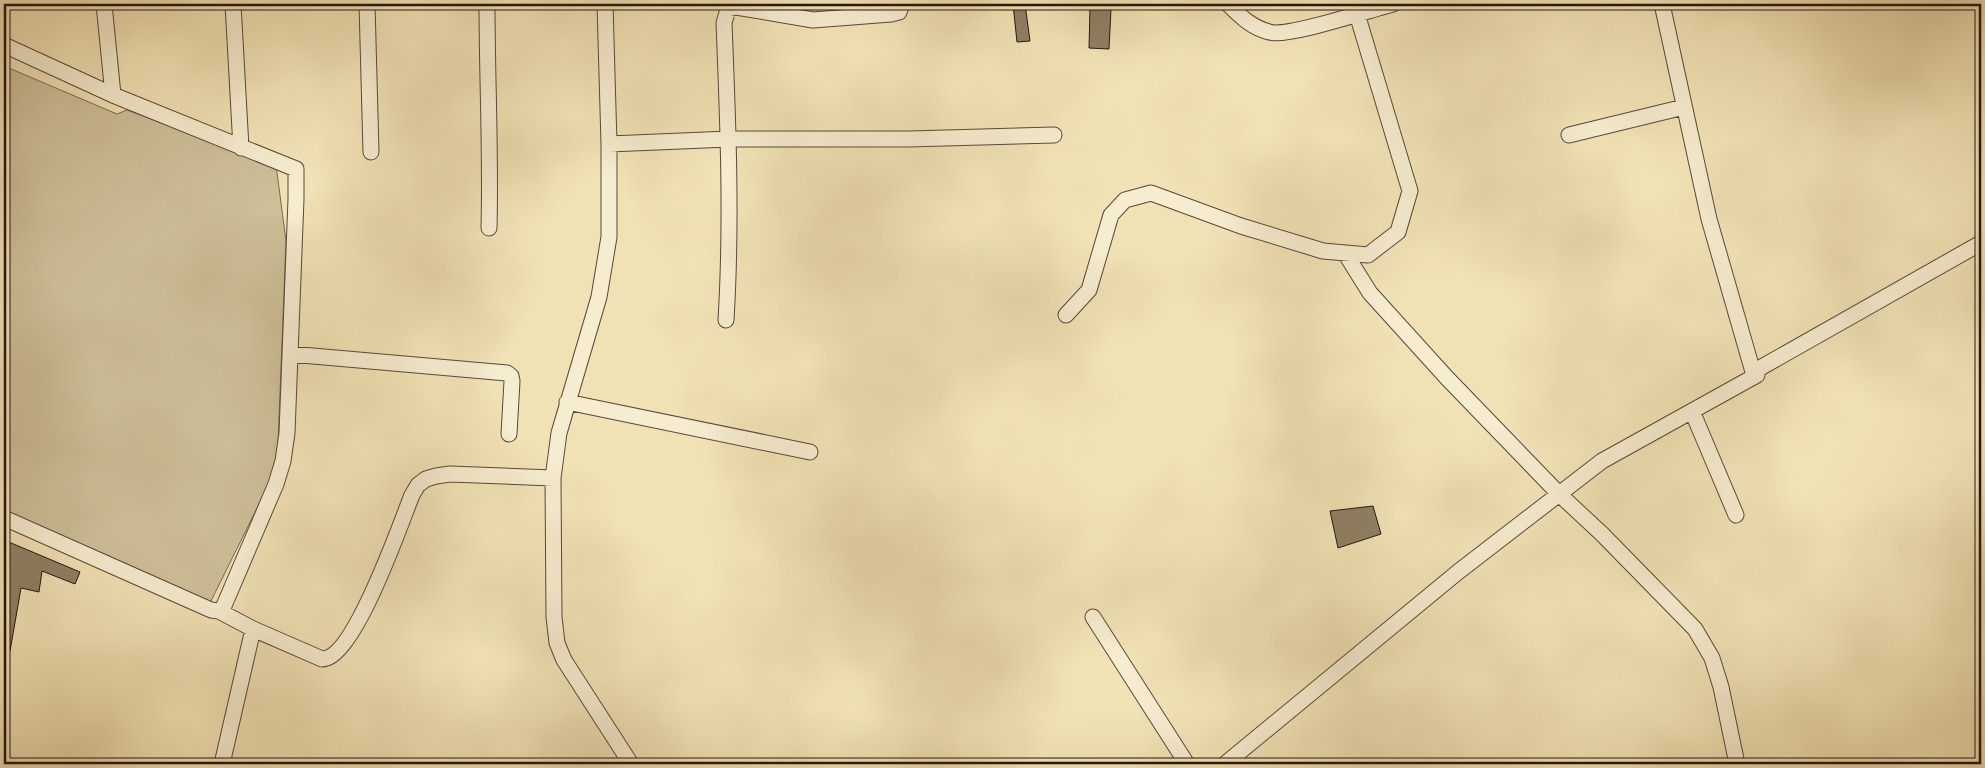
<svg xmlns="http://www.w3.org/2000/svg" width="1985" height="768" font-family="'IM FELL Double Pica',serif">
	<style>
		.green { fill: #cebf99; stroke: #7a6a54 }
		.building { fill: #908065; stroke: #26150f }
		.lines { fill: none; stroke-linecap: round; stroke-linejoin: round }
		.minor-casing { stroke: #594838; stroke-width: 17 }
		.minor { stroke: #f6eccf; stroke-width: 15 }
	</style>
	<rect width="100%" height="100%" fill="#f1e2b5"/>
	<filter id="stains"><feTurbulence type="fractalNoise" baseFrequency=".004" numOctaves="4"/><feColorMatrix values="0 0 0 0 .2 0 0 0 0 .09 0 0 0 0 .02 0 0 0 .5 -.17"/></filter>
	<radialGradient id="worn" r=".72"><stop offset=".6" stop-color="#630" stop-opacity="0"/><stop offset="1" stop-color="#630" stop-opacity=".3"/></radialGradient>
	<path class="green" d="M4,66L117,114L127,110L276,165L286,241L277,468L207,609L4,510Z"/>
	<path class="building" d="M1013,4H1025L1030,41L1017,42Z
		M1090,8L1111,9L1109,49L1089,48Z
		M1373,506L1381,534L1338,548L1330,511Z
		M4,540L80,572L75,584L42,571L39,592L21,588L10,651H4Z"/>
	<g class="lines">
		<defs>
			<path id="minor" d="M104,4L113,95
				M233,4L241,148
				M367,4L371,152
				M487,4C487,78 491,153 489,228
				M605,4L609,144V237L599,297L559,433L553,478L554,617L557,643L564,660L631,764
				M1228,4C1240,16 1251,27 1269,32C1287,38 1369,10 1393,4
				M1662,4L1709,219L1753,372
				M4,45L113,95L296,169V199L287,433L283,461L276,484L223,608L219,611L211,610L4,518
				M1569,135L1684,107
				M609,144L729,139H909L1054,135
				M1345,253L1370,293L1447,378L1559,494L1602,534L1695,629L1712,658L1721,687L1737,764
				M1066,315L1089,290L1111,215L1125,200L1151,193L1241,226L1323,251L1368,255L1398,232L1410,191L1357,14
				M726,320C732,221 728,122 724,23L728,9L736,7L813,20L891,14L899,12L902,4
				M290,354L507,373L511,376L512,381L509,434
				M567,402L810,452
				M1692,411L1736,515
				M219,611L253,629L322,659C354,659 400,525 412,495L418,485L426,479L436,476L450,474L553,478
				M1093,617L1187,764
				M222,764L253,629
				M1225,764L1458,572L1602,461L1757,375L1753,372L1981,243"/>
		</defs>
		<use href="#minor" class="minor-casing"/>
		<use href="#minor" class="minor"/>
	</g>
	<rect width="1985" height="768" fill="none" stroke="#f1e2b5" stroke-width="20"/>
	<rect x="5" y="5" width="1975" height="758" fill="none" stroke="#26150f" stroke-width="2.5"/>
	<rect x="10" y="10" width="1965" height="748" fill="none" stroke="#26150f"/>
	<rect width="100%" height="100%" filter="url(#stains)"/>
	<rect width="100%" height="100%" fill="url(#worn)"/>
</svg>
